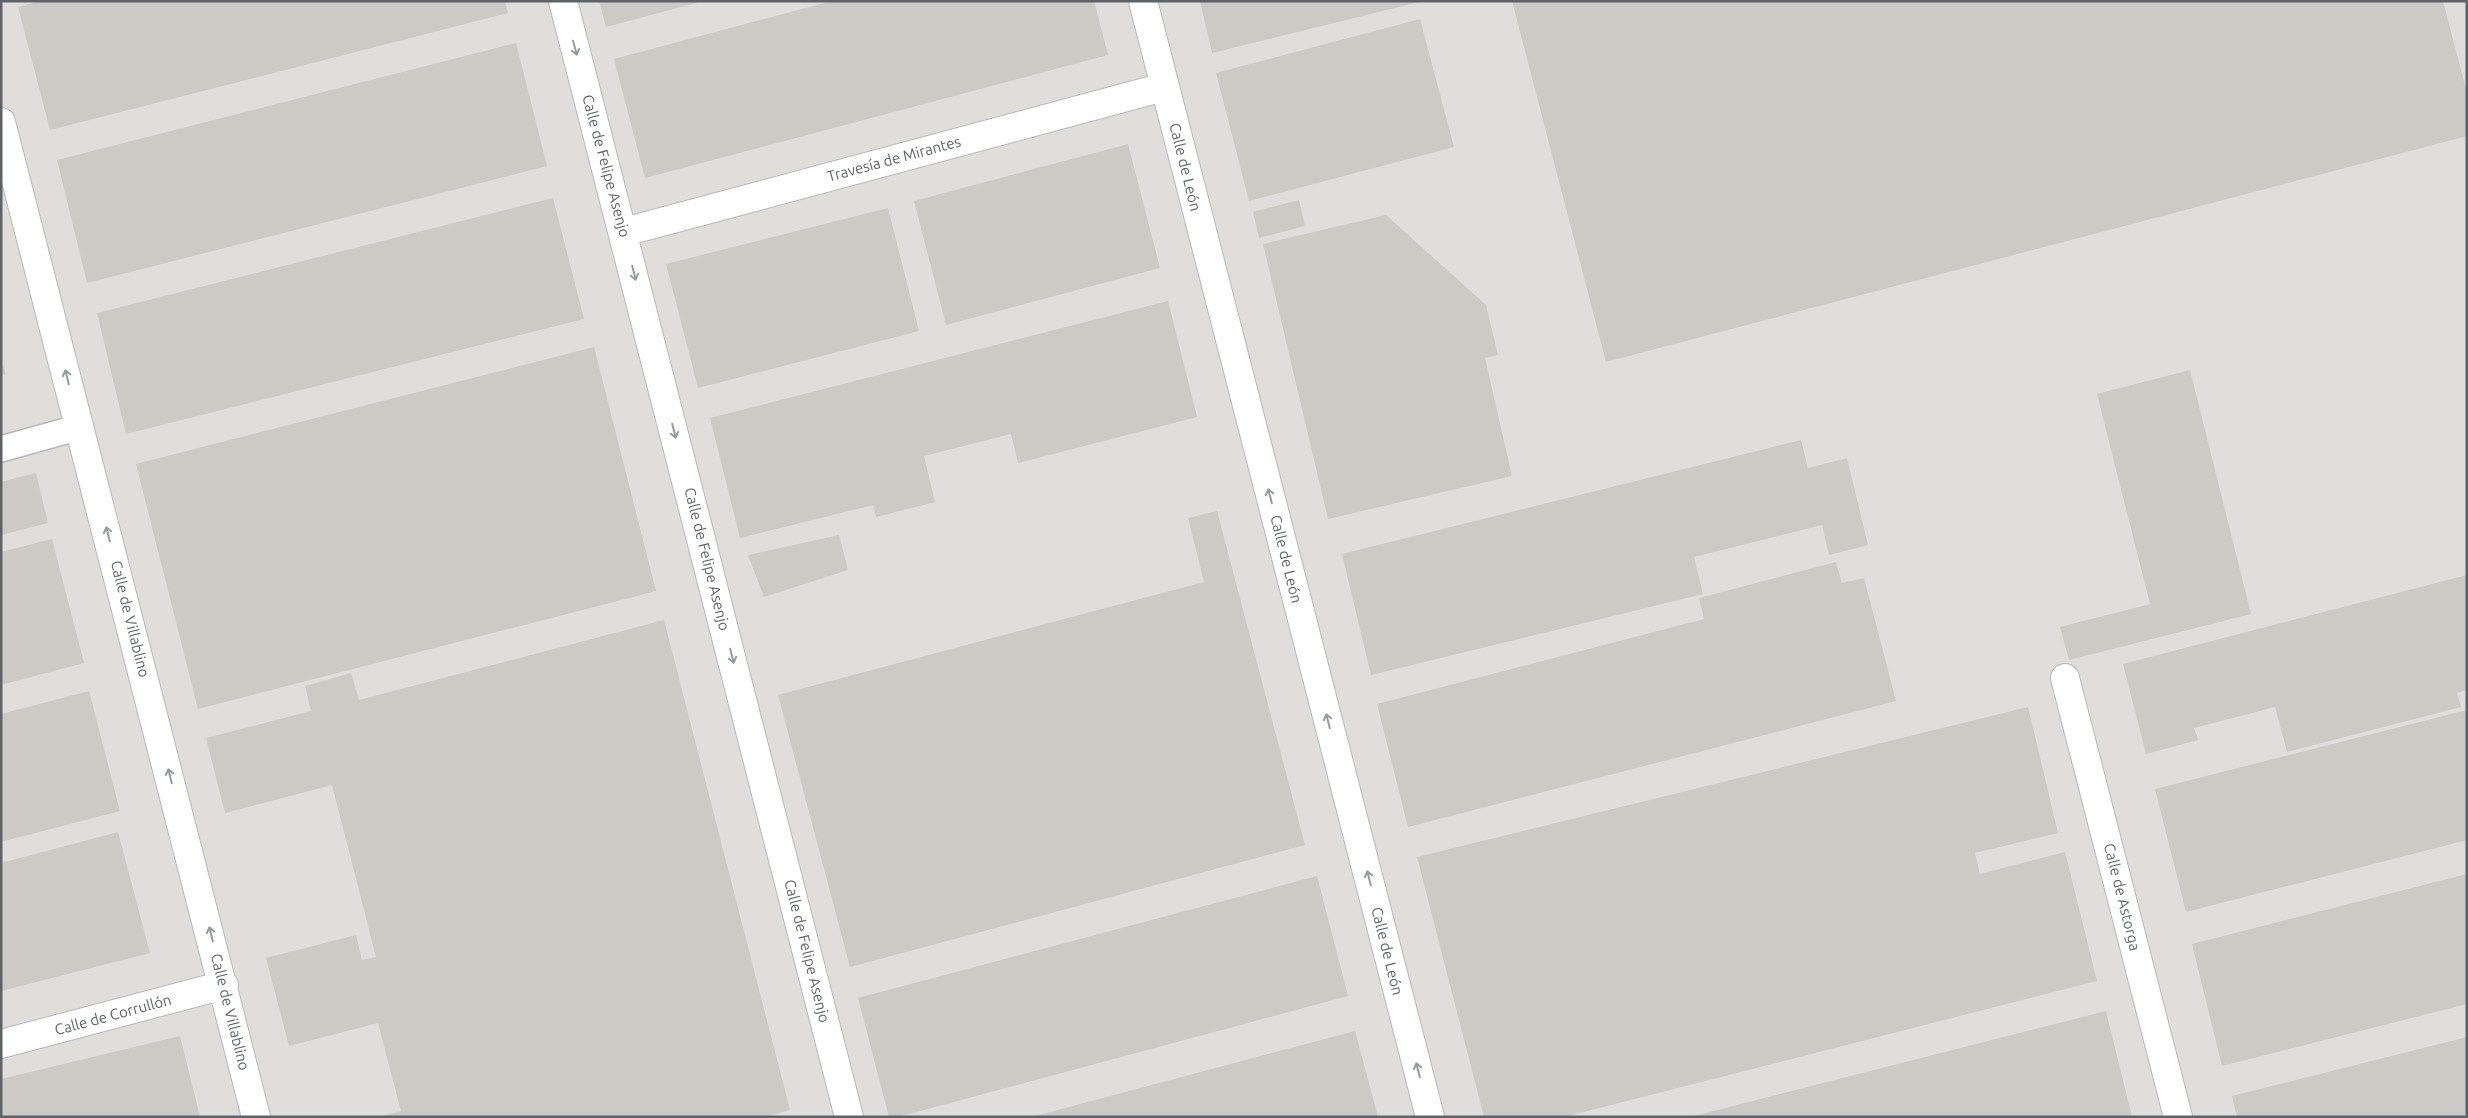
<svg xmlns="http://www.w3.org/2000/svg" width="2468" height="1118" font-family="Ubuntu,sans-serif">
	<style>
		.industrial { fill: #e0deda }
		.building { fill: #cccac5 }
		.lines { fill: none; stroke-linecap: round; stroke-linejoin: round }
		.lane-casing { stroke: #b5b8bc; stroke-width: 28 }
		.street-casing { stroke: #b5b8bc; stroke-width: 30 }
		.lane { stroke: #fff; stroke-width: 25 }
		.street { stroke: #fff; stroke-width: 28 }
		.oneway { stroke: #979a9d }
		.labels { text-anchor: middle; stroke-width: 5; stroke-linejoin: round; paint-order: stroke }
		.street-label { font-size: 15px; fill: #5f6368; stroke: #fff }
	</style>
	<rect width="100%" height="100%" fill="#f1efe8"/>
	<path class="industrial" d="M1,1H2467V1117H1Z"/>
	<path class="building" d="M40,1H505L508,13L50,130L18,7Z
		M599,1H700V2L606,27Z
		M832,1H1094L1108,55L645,178L614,59Z
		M1200,1H1419V2L1212,53Z
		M1512,1H2443L2467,93V136L1606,362Z
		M1420,19L1454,147L1249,201L1216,73Z
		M516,43L547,166L87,283L57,160Z
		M1128,144L1160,268L946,325L914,201Z
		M553,198L584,319L126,434L97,313Z
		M1299,200L1305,226L1259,238L1253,212Z
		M888,208L919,331L698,388L666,264Z
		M1386,215L1486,305L1498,355L1485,358L1512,476L1328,519L1263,244Z
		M1168,301L1197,417L1018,463L1011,434L924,456L935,502L876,517L873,505L740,538L710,418Z
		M594,347L656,591L198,709L136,464Z
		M1,360L6,374L1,375Z
		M2190,370L2251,614L2069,660L2060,627L2150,604L2097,394Z
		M1801,440L1808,468L1847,458L1868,545L1829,555L1822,525L1694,557L1703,594L1371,675L1342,554Z
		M36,473L48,523L1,535V482Z
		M1217,511L1305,845L850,967L778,695L1204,582L1188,518Z
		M839,535L848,570L764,597L748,555Z
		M52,539L84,663L1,685V552Z
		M1836,562L1842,583L1864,578L1896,701L1408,827L1377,704L1704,619L1699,598Z
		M2467,575V690L2457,693L2461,707L2287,752L2275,707L2194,728L2198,740L2146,754L2123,664Z
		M664,620L790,1110L765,1117H379L401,1111L378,1023L289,1046L266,958L356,935L362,960L376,957L332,785L225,813L206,738L311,711L305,686L351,673L359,700Z
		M89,691L120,811L1,842V714Z
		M2028,707L2058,833L1975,853L1980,874L2065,852L2097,981L1564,1117H1484L1417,857Z
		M2467,710V840L2186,912L2155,789Z
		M118,832L150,953L1,991V863Z
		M2467,874V1004L2222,1066L2192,944Z
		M1317,876L1348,996L898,1117H889L858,998Z
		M2106,1011L2132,1117H1694V1116Z
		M1355,1031L1378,1117H1035V1116Z
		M180,1036L200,1117H1V1079Z
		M2467,1037V1117H2237L2232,1096Z"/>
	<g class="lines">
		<defs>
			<path id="lane" d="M1,449L80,427"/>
			<path id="street" d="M563,1L849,1117
				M1143,1L1430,1117
				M1,122L256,1117
				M624,232L1164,87
				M2065,678L2178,1117
				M1,1044L224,985"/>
		</defs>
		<use href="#lane" class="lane-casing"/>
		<use href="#street" class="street-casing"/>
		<use href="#lane" class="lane"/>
		<use href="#street" class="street"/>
	</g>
	<defs><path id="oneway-shaft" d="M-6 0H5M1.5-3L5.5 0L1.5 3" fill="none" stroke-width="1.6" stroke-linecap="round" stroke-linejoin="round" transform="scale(1.25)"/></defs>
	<g class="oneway">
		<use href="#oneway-shaft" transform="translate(575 48) rotate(75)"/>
		<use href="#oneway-shaft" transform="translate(634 273) rotate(76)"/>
		<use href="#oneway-shaft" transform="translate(67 377) rotate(-104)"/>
		<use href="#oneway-shaft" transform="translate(674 431) rotate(76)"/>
		<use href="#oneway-shaft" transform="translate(1270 496) rotate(-104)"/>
		<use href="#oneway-shaft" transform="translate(108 534) rotate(-104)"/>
		<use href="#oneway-shaft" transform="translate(732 656) rotate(76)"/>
		<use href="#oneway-shaft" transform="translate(1328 721) rotate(-104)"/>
		<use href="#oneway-shaft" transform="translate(170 776) rotate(-104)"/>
		<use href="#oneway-shaft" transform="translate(1369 878) rotate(-104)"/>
		<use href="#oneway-shaft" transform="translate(211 934) rotate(-104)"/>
		<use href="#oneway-shaft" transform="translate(1418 1070) rotate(-104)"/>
	</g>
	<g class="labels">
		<g class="street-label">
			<text transform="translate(894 159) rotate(-15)" y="5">Travesía de Mirantes</text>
			<text transform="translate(606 166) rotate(75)" y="5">Calle de Felipe Asenjo</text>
			<text transform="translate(1185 167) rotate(76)" y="5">Calle de León</text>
			<text transform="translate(707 559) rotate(76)" y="5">Calle de Felipe Asenjo</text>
			<text transform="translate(1286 559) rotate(76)" y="5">Calle de León</text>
			<text transform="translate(130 619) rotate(76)" y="5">Calle de Villablino</text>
			<text transform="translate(2122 897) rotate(76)" y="5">Calle de Astorga</text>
			<text transform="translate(807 951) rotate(76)" y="5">Calle de Felipe Asenjo</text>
			<text transform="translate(1387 951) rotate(76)" y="5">Calle de León</text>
			<text transform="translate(230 1012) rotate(76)" y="5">Calle de Villablino</text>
			<text transform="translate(113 1015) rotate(-15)" y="5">Calle de Corrullón</text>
		</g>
	</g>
	<rect width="2468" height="1118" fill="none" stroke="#5f6368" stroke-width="5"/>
</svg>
